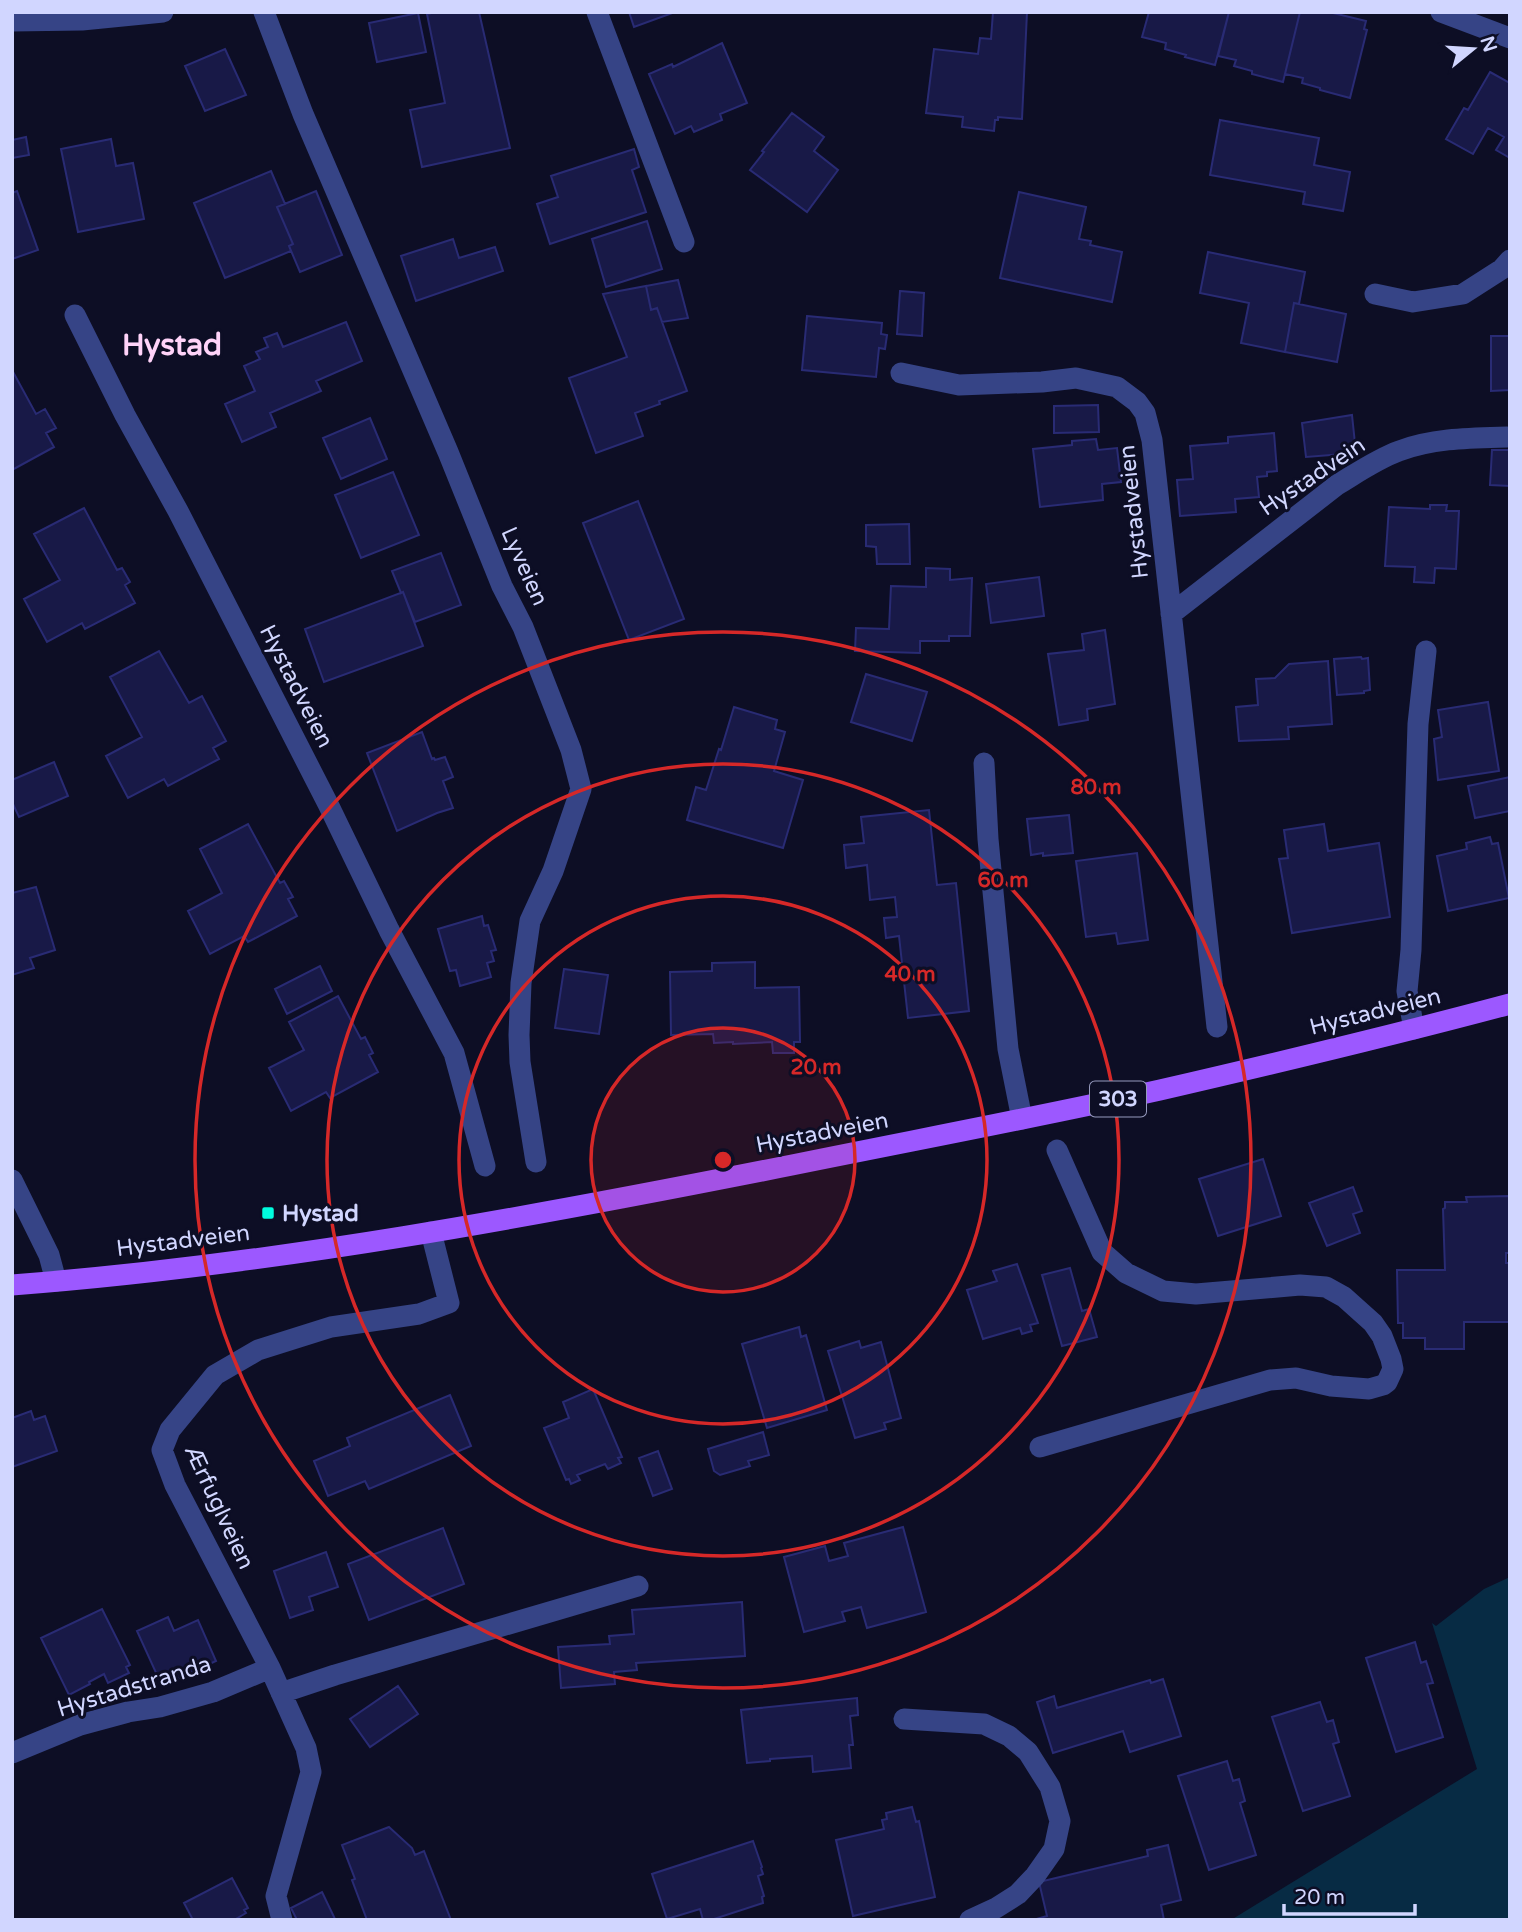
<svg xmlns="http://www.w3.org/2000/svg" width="1522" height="1932" font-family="'Varela Round',sans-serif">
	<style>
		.water { fill: #072b44 }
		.building { fill: #181947; stroke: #292b74; stroke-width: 2 }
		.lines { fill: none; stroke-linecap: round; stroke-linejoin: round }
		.minor { stroke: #364486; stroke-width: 21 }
		.major { stroke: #9c58ff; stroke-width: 21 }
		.ring { fill: none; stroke: #d62828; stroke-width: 3.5 }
		.poi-dot { fill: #00fcde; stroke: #0d0e25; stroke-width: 2.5 }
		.labels { text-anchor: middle; stroke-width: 6; stroke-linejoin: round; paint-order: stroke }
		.shield { fill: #0d0e25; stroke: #969abe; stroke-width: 2 }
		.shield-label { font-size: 21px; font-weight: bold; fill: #d1d6ff }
		.street-label { font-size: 23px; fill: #d1d6ff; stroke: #0d0e25 }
		.poi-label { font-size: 23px; font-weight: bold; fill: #d1d6ff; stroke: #0d0e25; text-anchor: start }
		.district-label { font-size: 30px; font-weight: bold; fill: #ffd3f9; stroke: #0d0e25 }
		.centre { fill: #d62828; stroke: #0d0e25; stroke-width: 3.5 }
		.ring-label { font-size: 21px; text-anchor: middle; font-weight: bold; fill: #d62828; stroke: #0d0e25; stroke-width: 6; stroke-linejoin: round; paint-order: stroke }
	</style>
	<rect width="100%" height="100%" fill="#0d0e25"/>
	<path class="water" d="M1510,1577V1920H1231L1477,1769L1432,1623L1436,1626L1484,1589Z"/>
	<path class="building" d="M436,12H479L510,148L422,167L410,110L445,103L427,14Z
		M629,12H675L634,27Z
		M993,12H1027L1022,119L998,117V120H995L994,131L962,127L963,117L926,113L934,49L978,54L980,38L991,39Z
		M1149,12H1229L1215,65L1185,57L1186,55L1165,49L1166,43L1142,37Z
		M1229,12H1300L1283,82L1252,74V71L1234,66L1236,60L1218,56Z
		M1300,12H1329L1366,21L1364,29L1367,30L1350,98L1320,90V88L1302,83L1303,78L1285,74Z
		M418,13L426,52L377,62L369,23Z
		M722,43L747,103L720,114L722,120L694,132L691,126L675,134L649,74L672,64L673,67Z
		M225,49L246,95L205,111L185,66Z
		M1490,72L1510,83V158L1496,150L1504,137L1488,128L1473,154L1446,139L1464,108L1468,110Z
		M792,113L824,137L814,151L838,170L807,212L750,170L764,152L762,151Z
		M1220,120L1319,138L1314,165L1350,172L1343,211L1303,204L1305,192L1210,175Z
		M26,137L29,155L12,158V140Z
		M111,139L116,166L133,163L144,219L78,232L61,149Z
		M634,149L639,167L632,170L646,212L550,244L537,204L558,197L551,176Z
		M271,171L285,204L277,207L293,244L289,246L291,251L225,278L194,203Z
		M17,191L38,250L12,259V193Z
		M316,191L342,255L300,272L289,246L293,244L277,207Z
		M1019,192L1086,207L1079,239L1091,241L1090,245L1122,252L1112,302L1000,278Z
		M647,221L662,269L606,287L592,239Z
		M453,239L459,258L495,247L503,271L416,301L401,256Z
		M1208,252L1305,272L1299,304L1294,303L1285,352L1241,343L1249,303L1200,293Z
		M678,280L688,318L662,322L657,308L651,310L646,286Z
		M646,286L651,310L657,308L687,391L659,401L660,404L635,413L643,436L596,453L569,378L627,357L603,294Z
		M900,291L924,293L922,336L897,334Z
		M1294,303L1346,314L1337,362L1285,352Z
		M807,316L882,323L881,334L887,335L885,349L879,348L876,377L802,370Z
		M346,322L362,361L316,381L321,391L270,413L276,427L242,442L225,404L255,391L244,366L260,359L256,352L268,347L264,338L277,333L283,347Z
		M1491,336H1510V390L1491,391Z
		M12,370L36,414L45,409L56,428L46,433L54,447L12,470Z
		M1098,405L1099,432L1054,433V406Z
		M1352,415L1356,453L1306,457L1302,423Z
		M370,418L387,459L341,479L323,438Z
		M1274,433L1277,471L1267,472V476L1257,477L1259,497L1235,499L1236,512L1180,516L1177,480L1193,479L1190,446L1228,443V437Z
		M1096,439L1098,450L1117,448L1121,482L1102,484L1103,500L1040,507L1033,449L1072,445V441Z
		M1492,450H1510V486L1490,485Z
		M393,472L419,535L361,558L335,495Z
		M638,501L684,619L629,640L583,523Z
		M1430,505H1447L1446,511H1459L1456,569L1435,568L1434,583L1414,582L1415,567L1385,566L1389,507L1430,509Z
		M84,508L117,570L122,568L130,582L125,585L135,603L85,629L82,623L47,642L24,599L60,580L34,534Z
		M909,524L910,564H877L876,547L866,546V525Z
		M441,553L461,605L415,622L403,592L401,593L392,571Z
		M926,568L950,569V580L972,578L970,636H949V641H920V653L855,651L856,628L889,629L891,586L926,587Z
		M1039,577L1044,616L991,623L986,584Z
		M403,592L423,646L324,682L305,629Z
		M1105,630L1115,704L1087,709L1088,720L1059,725L1048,654L1084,650L1082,634Z
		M159,651L189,703L202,696L226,741L213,748L219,759L168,786L164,779L128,798L106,756L142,737L110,677Z
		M1361,657L1362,659L1368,658L1370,690L1364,691V693L1337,695L1334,659Z
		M1328,661L1332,724L1288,727L1289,739L1239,741L1236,707L1258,705L1256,679L1275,678L1289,664Z
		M866,674L927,692L912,741L851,722Z
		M1488,702L1499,771L1438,780L1434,739L1442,737L1438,710Z
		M734,707L777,720L775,729L785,732L774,771L803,780L783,848L687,820L696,787L706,790L719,749L721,750Z
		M422,732L432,759L434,758L435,760L445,757L453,777L443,781L453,808L437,813L397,831L367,753Z
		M54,762L68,796L19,817L12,802V780Z
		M1510,777V811L1475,818L1468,786Z
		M929,810L937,885L956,883L969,1011L908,1018L899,936L886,938L884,918L897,917L895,897L870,900L867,865L846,868L844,845L864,843L861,817Z
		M1069,815L1073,853L1043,856V853L1031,855L1027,819Z
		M248,824L280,883L284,881L293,897L288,899L297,916L248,942L244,936L210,954L188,911L222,893L200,849Z
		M1324,824L1328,851L1379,843L1390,917L1292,933L1279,859L1288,858L1284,830Z
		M1490,837L1492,844L1498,843L1509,898L1448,911L1437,856L1467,849L1466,843Z
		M1137,853L1148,940L1118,944L1116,933L1086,937L1076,861Z
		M36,887L55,950L30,958L34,968L12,975V893Z
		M482,916L484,926L488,925L496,950L491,951L494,961L487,963L491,977L460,986L456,970L450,971L438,929Z
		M755,962V988L799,987L800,1042H794V1053H773L772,1042L733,1044V1042L714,1043L713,1034L671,1035L670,972L712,971V963Z
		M320,966L332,991L287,1014L275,989Z
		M564,969L608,975L599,1034L555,1028Z
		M338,996L361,1039L365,1037L373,1053L369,1055L378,1072L330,1098L326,1092L291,1111L269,1068L304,1050L289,1022Z
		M1263,1159L1281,1216L1218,1236L1199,1179Z
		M1353,1187L1362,1211L1353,1214L1360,1233L1327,1246L1309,1203Z
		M1509,1196V1253H1506V1263H1510V1322H1464V1349H1425V1338H1403V1323H1398L1397,1270H1445L1443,1209L1445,1208V1202H1467L1466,1197Z
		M1017,1264L1038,1323L1030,1325L1032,1331L1022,1334L1020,1328L983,1339L967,1290L997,1281L993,1271Z
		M1070,1268L1082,1311L1089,1309L1097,1337L1062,1346L1042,1275Z
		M799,1327L801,1337L806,1335L827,1410L767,1428L742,1344Z
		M859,1341L861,1348L881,1342L901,1418L884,1423L886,1429L855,1438L828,1351Z
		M593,1389L622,1457L618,1458L621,1463L608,1469L605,1464L577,1475L580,1480L571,1484L569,1479L566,1480L544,1428L569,1418L563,1402Z
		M450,1395L471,1446L369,1489L365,1481L328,1496L314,1461L350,1446L347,1438Z
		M31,1411L34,1420L45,1416L57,1451L12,1467V1418Z
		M763,1432L769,1455L748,1461L750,1466L720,1475L714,1471L708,1449Z
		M658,1451L672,1489L653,1496L639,1458Z
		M903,1527L926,1612L867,1628L861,1607L842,1612L845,1621L804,1632L784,1557L825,1546L829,1561L848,1556L844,1543Z
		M443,1528L464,1584L369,1620L348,1564Z
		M326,1552L338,1587L309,1597L313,1610L290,1618L274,1571Z
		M742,1602L745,1656L636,1663L637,1670L614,1672L615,1684L561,1688L558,1647L610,1644L609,1636L634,1634L632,1610Z
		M102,1609L130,1665L126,1667L129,1673L108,1683L104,1674L89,1682L90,1684L69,1695L41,1638Z
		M168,1617L174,1631L198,1620L216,1661L162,1686L137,1631Z
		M1415,1642L1421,1663L1426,1661L1433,1683L1427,1684L1443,1737L1396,1752L1366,1658Z
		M1163,1679L1181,1736L1130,1752L1123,1731L1053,1753L1037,1702L1054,1696L1057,1708L1150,1680L1151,1683Z
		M398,1686L418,1714L370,1747L350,1719Z
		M857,1698L858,1715L850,1716L853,1745H849L851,1768L813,1772L812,1756L770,1759V1761L747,1763L741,1710Z
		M1320,1702L1327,1722L1333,1720L1339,1742L1333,1744L1350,1796L1303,1811L1272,1717Z
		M1227,1761L1233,1781L1239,1779L1245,1801L1240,1803L1256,1855L1209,1870L1178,1776Z
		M912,1807L916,1822L919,1821L935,1897L853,1916L836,1840L884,1829L882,1820L887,1819L886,1813Z
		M389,1827L412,1848L415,1855L424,1851L451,1920H367L352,1880L355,1879L342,1845Z
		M753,1841L762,1867L761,1868L763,1874L758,1876L764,1896L762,1897L763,1903L711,1920H703L700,1909L667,1919L652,1874Z
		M1168,1845L1181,1900L1161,1905L1164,1920H1033L1047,1916L1039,1882L1148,1856L1147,1850Z
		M232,1878L248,1908L244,1910L246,1913L234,1920H193L184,1903Z
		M322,1892L335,1919L297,1920L291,1908Z"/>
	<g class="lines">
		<path class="minor" d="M264,12L303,114L448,452L502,586L523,627L571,750L581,789L553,871L530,921L521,983L519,1035L520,1062L536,1162
			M597,12L684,242
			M1441,12L1510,38
			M12,21L82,20L163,12
			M1375,294L1413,302L1463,294L1502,269L1510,260
			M75,315L125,415L178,511L328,804L389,930L454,1053L485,1166
			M901,373L959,385L1042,382L1076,378L1117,387L1137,402L1145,413L1152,440L1217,1027
			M1171,614L1337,485C1357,473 1377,459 1399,451C1433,438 1471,438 1507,437
			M984,763L988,839L1008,1049L1022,1119
			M1414,1029L1407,991L1411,950L1418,724L1426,651
			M12,1180L49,1255L56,1281
			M1040,1447L1270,1380L1296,1378L1331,1386L1369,1389L1383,1385L1387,1382L1393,1369L1391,1359L1382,1336L1373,1323L1344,1297L1326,1287L1300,1285L1196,1294L1163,1291L1126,1273L1102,1252L1057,1150
			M281,1693L335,1675L638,1586
			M904,1719L984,1724L1009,1736L1028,1752L1050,1787L1060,1821L1054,1849L1035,1876L1018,1894L996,1908L970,1920
			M12,1753L80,1725L128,1712L160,1707L213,1692L270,1668
			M282,1920L276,1896L311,1772L306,1748L270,1668L175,1485L162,1450L170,1430L215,1375L258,1350L331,1327L419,1314L449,1303L431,1232"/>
		<path class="major" d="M12,1285C274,1265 535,1216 792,1165C915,1140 1038,1117 1160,1090C1277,1063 1394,1035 1510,1004"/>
	</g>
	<circle cx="723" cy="1160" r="132" fill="#d62828" fill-opacity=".12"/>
	<g class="ring">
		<circle cx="723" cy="1160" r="132"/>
		<circle cx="723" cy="1160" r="264"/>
		<circle cx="723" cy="1160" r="396"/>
		<circle cx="723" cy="1160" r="528"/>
	</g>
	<rect class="poi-dot" x="261" y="1206" width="14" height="14" rx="3.5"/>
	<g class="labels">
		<rect class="shield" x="1090" y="1081.5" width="56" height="35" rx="5"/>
		<g class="shield-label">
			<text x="1118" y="1106">303</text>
		</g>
		<g class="street-label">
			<text transform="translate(1312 476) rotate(-34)" y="8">Hystadvein</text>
			<text transform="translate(1133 512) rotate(-96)" y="8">Hystadveien</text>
			<text transform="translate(525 566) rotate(66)" y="8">Lyveien</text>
			<text transform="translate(297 686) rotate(63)" y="8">Hystadveien</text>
			<text transform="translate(1375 1011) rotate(-14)" y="8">Hystadveien</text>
			<text transform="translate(822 1132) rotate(-11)" y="8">Hystadveien</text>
			<text transform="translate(183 1240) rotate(-7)" y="8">Hystadveien</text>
			<text transform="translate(220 1507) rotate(65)" y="8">Ærfuglveien</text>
			<text transform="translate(134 1686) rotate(-17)" y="8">Hystadstranda</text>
		</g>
		<g class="poi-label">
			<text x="282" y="1221">Hystad</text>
		</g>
		<g class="district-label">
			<text x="172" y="355">Hystad</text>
		</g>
	</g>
	<circle cx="723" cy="1160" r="10" class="centre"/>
	<g class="ring-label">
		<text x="1096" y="794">80 m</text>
		<text x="1003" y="887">60 m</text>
		<text x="910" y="981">40 m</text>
		<text x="816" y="1074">20 m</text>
	</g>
	<rect width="1522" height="1932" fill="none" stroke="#d1d6ff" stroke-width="28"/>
	<g transform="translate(1473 49) rotate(72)" stroke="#0d0e25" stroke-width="5" paint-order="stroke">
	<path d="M0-5L12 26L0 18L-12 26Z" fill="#d1d6ff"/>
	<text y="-10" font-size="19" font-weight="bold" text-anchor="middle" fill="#d1d6ff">N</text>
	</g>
	<path d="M1284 1904v10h131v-10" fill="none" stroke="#d1d6ff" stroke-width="3.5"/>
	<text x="1294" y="1904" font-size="21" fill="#d1d6ff" stroke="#0d0e25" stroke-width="5" paint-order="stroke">20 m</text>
</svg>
